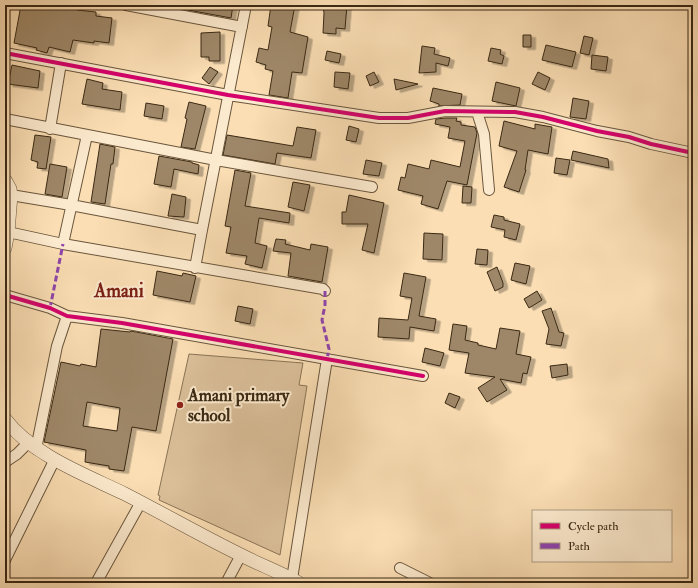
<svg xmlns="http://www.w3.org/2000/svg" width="698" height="588" font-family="'IM FELL Double Pica',serif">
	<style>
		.green { fill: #dabf99; stroke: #8a7456 }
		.building { fill: #9e8767; stroke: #3a2914; fill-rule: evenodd; filter: url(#shadow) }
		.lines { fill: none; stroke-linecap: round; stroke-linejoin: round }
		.minor-casing { stroke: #6a563c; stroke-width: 12 }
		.tertiary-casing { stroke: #6a563c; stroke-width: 14 }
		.minor { stroke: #fceace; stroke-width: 10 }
		.tertiary { stroke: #fceace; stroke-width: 13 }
		.quiet { stroke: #8e44ad; stroke-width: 3; stroke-dasharray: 6 3; stroke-linecap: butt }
		.cycleway-casing { stroke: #fceace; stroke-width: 6 }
		.cycleway { stroke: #d6006c; stroke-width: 4 }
		.poi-dot { fill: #8f2418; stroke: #fceace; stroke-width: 1.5 }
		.labels { text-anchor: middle; stroke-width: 4; stroke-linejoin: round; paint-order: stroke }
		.poi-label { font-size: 17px; font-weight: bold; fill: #3a2914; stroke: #fceace; text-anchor: start }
		.quarter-label { font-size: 19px; font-weight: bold; fill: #7a1f14; stroke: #fceace }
	</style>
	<defs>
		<filter id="shadow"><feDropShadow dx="4.5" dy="2.5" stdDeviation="0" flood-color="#0004"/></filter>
	</defs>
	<rect width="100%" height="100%" fill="#fbdeb4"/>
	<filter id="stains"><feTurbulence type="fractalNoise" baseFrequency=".005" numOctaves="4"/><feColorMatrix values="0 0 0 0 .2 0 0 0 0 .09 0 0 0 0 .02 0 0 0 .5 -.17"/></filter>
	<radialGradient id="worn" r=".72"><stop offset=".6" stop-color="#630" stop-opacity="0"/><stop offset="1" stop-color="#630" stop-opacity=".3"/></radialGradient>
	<path class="green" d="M189,354L303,363L299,385L307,386L280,555L159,500L160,496L158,495Z"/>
	<path class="building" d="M21,5H67L78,7L77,10L96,12V16L112,18L109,43L94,41V43L73,40L70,52L49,47L47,53L36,50L37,48L14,43Z
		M172,5H233L231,18L172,7Z
		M271,5H295L290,32L308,37L302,73L292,72L288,98L269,95L273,71L265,69L266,65L256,62L259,48L268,50L272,27L268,26Z
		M323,5H347L345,29L336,28V34L323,33L324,13Z
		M220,32V61H209V57H201V33Z
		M523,35H531V47H523Z
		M584,36L593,38L589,55L580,53Z
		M546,45L576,52L572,67L542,60Z
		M422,46L435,48L434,54L450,58L448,66L436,63V72L419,73Z
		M491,48L501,50L500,54L504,56L502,64L488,61Z
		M327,51L341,54L339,63L325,60Z
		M592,55L608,57L606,71L591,69Z
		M12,65L40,71L38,88L8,84Z
		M210,67L218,72L209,84L202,78Z
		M335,72L350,73L348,89L334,87Z
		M374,72L379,82L370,86L366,76Z
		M538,72L550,78L545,90L532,84Z
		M87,79L103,83L102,89L122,92L120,110L82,104Z
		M394,79L418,84L396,90Z
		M496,82L520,88L516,106L492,101Z
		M433,88L462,94L460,105L439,106V104L430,101Z
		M573,98L589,101L586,119L570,117Z
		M189,102L206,106L195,149L181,147L187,119L185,118Z
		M146,103L164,106L162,119L144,116Z
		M446,118H457L456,121L461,122V125L475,127L477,133L467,185L447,181L438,209L421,204L423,196L398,190L401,177L405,178L408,164L429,169L431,160L460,167L465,141L448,138L450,127L435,124L436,119Z
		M504,121L535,129V124L552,127L548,154L528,150L525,170H526L519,192L504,187L517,151L499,146Z
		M349,126L359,129L356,142L346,140Z
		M297,127L316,130L311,158L277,153L275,164L223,155L227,135L293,146Z
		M35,135L51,137L46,169L37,168L38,162L31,160Z
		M100,144L115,147L113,164H111L105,204L91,202Z
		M573,151L608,159L609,168L571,160Z
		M159,156L192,162V163L199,165L198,174L174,169L171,187L154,184Z
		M556,158L570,160L567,175L554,173Z
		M366,160L382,163L379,176L363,174Z
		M50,164L67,167L62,197L45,194Z
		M235,170L251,173L245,206L290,213L289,223L259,218L255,243L267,246L262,268L245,264L247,256L226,253L231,227L225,226Z
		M293,182L310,185L304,211L288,207Z
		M463,186L472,187L471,203H462Z
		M172,194L186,197L184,217L168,216Z
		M349,195L384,203L374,253L362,250L368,224H342V212H346Z
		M494,215L504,217V220L520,224L516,240L504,237L505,230L491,227Z
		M424,233L443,234L442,260L423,259Z
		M276,239L286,240L285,244L310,250L311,244L328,247L322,282L288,276L291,253L273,251Z
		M477,249L488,250L487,265L475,264Z
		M515,263L530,266L526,284L511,280Z
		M497,267L503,283V287L495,291L487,272Z
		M157,271L182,276L183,273L196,276L190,302L153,295Z
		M404,273L426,277L419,316L436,319L434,331L410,327L409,339L378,337L379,318L408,320L412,298L400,296Z
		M537,291L542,300L529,308L524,299Z
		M238,306L253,309L250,324L235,321Z
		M551,308L559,332L564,333L561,346L546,344L549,329L542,311Z
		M453,324L467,326L465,340L478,343V345L496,349L500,328L520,331L516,354L531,357L527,374L523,373L521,383L500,379L507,390L487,402L478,388L495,377L465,373L469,353L449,350Z
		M101,329L130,332L131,331L173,339L156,431L132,427L124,471L109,469V466L85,462L86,450L44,442L61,362L80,366L81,364L96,367ZM87,402L120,408L117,431L83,426Z
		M425,348L444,353L440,366L422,362Z
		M567,364L568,375L552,378L550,366Z
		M449,393L460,397L455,408L445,403Z"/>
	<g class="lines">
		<defs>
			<path id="minor" d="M126,5L242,27
				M5,53L228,95L379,118H408L445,111L515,112L543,117L597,131L629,137L651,144L693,153
				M477,112L484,134L489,190
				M5,119L216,160L372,187
				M50,129L61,63
				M11,195L71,205L202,230L195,268
				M202,230L246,5
				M8,232L63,244L323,289L325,291
				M63,244L87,135
				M5,295L50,308L67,316L122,323L423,376
				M36,449L57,346L67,316
				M5,462L17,454L28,443
				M5,560L55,459
				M400,568L430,583
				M292,579L327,359
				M96,583L141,502
				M226,583L241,555"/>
			<path id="tertiary" d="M5,180L10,189L11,195L8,232L5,248
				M5,419C32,455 86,475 125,494C164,514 202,536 241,555C260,565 280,572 299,583"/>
		</defs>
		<use href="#minor" class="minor-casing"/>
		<use href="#tertiary" class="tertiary-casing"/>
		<use href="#minor" class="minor"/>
		<use href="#tertiary" class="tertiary"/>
		<path class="quiet" d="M325,291V305L322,320L329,349L327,359
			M50,308L63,244"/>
		<defs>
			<path id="cycleway" d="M5,53L228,95L379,118H408L445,111L515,112L543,117L597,131L629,137L651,144L693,153
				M5,295L50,308L67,316L122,323L423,376"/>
		</defs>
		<use href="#cycleway" class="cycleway-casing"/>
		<use href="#cycleway" class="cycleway"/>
	</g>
	<circle class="poi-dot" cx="180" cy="405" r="4"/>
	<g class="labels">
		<g class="poi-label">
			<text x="188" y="401">Amani primary<tspan x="188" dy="20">school</tspan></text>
		</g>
		<g class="quarter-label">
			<text x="119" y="297">Amani</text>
		</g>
	</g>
	<rect width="698" height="588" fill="none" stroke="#fbdeb4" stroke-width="20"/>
	<rect x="6" y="6" width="686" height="576" fill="none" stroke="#3a2914" stroke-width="2"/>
	<rect x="10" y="10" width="678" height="568" fill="none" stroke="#3a2914"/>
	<rect x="532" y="510" width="140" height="52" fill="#fceace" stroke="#ae9d84"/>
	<rect x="540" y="523" width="20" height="6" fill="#d6006c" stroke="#ae9d84"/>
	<text x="568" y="530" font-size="12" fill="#3a2914">Cycle path</text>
	<rect x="540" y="543" width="20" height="6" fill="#8e44ad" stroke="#ae9d84"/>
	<text x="568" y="550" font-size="12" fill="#3a2914">Path</text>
	<rect width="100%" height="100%" filter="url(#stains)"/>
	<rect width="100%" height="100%" fill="url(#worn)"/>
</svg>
